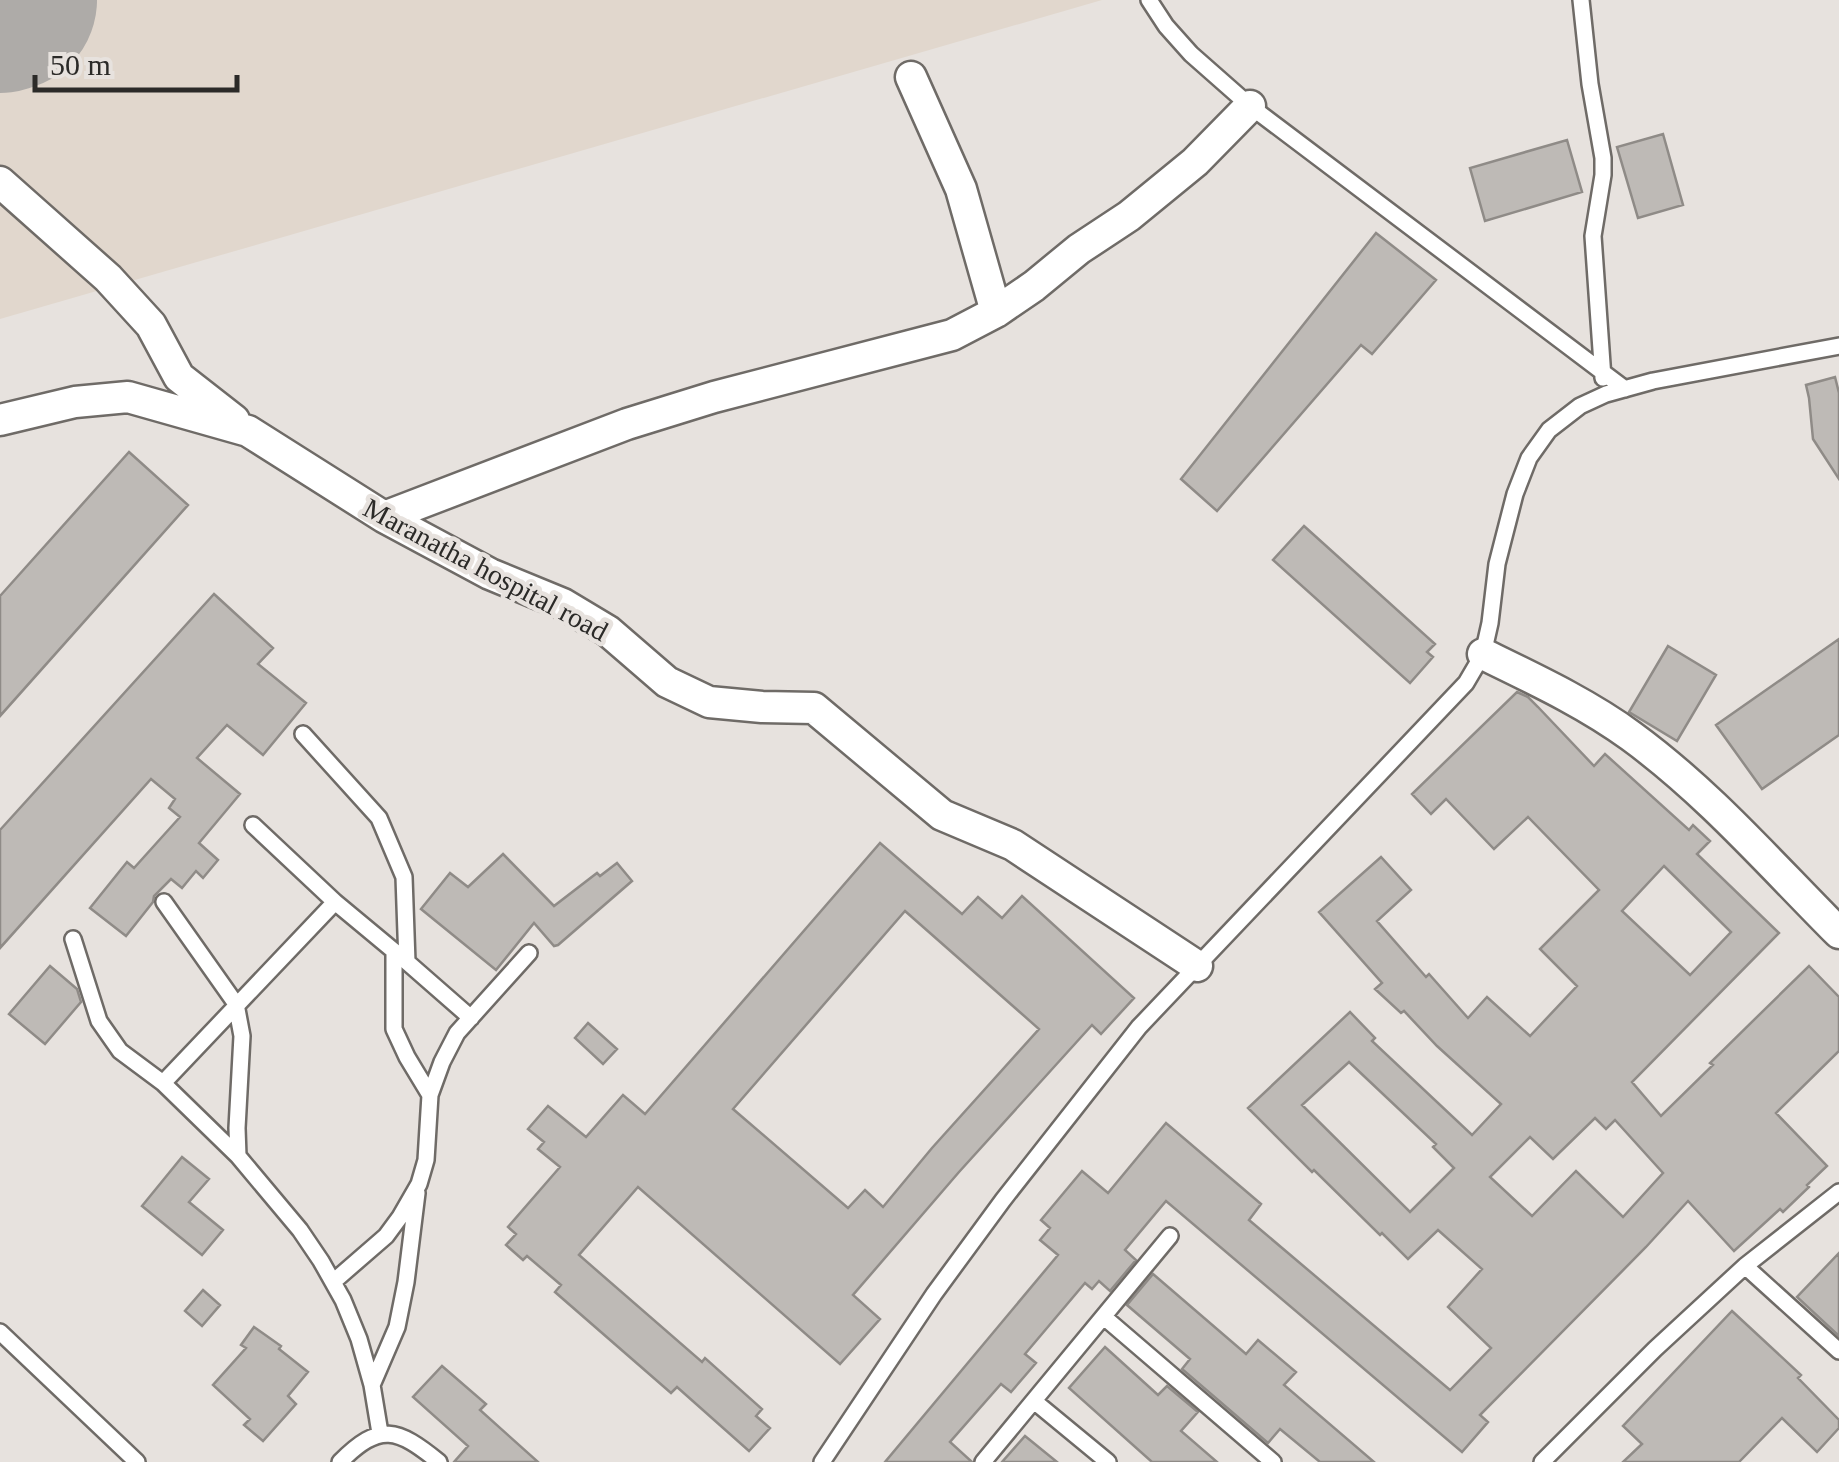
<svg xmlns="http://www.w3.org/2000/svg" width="1839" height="1462" font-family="'Times New Roman',serif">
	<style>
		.built { fill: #e1d7cd }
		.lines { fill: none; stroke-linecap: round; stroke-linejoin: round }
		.runway { stroke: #aeaba8; stroke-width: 182 }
		.building { fill: #bebab6; stroke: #8f8b87; stroke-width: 2.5; fill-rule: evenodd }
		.lane-casing { stroke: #6f6b67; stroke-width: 20 }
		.street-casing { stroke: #6f6b67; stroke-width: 35 }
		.lane { stroke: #fff; stroke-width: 15 }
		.street { stroke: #fff; stroke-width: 30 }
		.labels { text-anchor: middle; stroke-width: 9; stroke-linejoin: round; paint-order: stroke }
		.street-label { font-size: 28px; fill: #2b2a28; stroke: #e7e2de }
	</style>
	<rect width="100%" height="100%" fill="#e7e2de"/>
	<path class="built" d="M0,0H1102L0,319Z"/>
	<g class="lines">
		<path class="runway" d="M0,2L6,0"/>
	</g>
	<path class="building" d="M1663,134L1683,205L1638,218L1617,147Z
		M1567,140L1582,192L1485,221L1470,168Z
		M1376,233L1436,280L1372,354L1361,345L1217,511L1181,479Z
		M1835,377L1839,393V479L1813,439L1809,398L1806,385Z
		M129,452L188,505L0,716V596Z
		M1304,526L1435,644L1427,652L1433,657L1410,683L1273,560Z
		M214,594L273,648L258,664L306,703L263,755L227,725L197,758L240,794L199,843L218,860L203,878L196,871L182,888L171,879L154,896L153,902L126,936L90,908L127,862L134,868L180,817L169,808L175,799L151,779L0,948V830Z
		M1839,639V735L1762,789L1716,725Z
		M1668,646L1716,675L1677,741L1629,712Z
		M1517,692L1528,697L1538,707L1594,766L1605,754L1689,830L1693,825L1710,841L1697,854L1779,933L1632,1082L1661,1116L1713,1065L1710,1063L1809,966L1839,997V1051L1776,1113L1827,1166L1807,1185L1809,1187L1783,1212L1780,1209L1734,1251L1688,1201L1646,1247L1480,1415L1488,1422L1462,1452L1166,1201L1125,1250L1136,1260L1110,1291L1099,1281L1092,1289L1085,1283L1025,1354L1036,1363L1011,1392L1001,1384L950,1442L972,1462H885L1058,1255L1040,1240L1050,1228L1041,1220L1082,1171L1108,1193L1166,1123L1261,1204L1249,1220L1450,1390L1491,1348L1448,1307L1482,1269L1438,1230L1408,1259L1382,1233L1380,1235L1314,1170L1312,1172L1248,1108L1350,1012L1375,1038L1372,1041L1472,1135L1501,1104L1437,1046L1404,1011L1401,1013L1375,989L1382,983L1319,912L1381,857L1411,890L1377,921L1426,977L1429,974L1468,1018L1487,997L1530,1036L1577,986L1540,949L1599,890L1528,817L1494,849L1446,799L1431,814L1412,794ZM1664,866L1731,932L1690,975L1622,911ZM1349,1062L1436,1144L1433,1147L1454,1168L1410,1212L1302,1105ZM1595,1118L1606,1129L1615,1120L1663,1173L1623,1217L1576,1171L1532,1216L1490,1177L1530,1137L1553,1159Z
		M880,843L962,914L978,897L1002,918L1022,896L1134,998L1101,1034L1092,1025L959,1172L853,1295L880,1319L840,1364L638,1187L579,1255L702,1362L705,1358L762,1409L756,1416L770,1428L749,1451L677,1387L671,1393L555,1292L561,1285L527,1256L523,1260L506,1245L516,1234L508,1227L560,1167L538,1149L544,1142L528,1129L548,1106L586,1137L623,1095L645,1114ZM905,911L1039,1029L932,1148L883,1207L865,1190L848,1208L733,1109Z
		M503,854L554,906L597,873L600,876L617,863L632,881L558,945L554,946L534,923L496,970L421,909L450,873L468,887Z
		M50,966L77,989L81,1002L45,1044L9,1014Z
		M588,1023L617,1049L603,1064L575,1038Z
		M182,1157L209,1179L189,1202L223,1230L202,1255L142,1206Z
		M1839,1253V1336L1797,1297Z
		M1153,1274L1246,1354L1258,1340L1296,1372L1284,1385L1374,1462H1320L1280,1429L1268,1443L1182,1369L1190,1359L1127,1305Z
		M203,1290L220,1305L202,1326L185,1311Z
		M1732,1311L1801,1375L1798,1378L1839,1420V1428L1817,1452L1782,1418L1739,1462H1623L1642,1444L1623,1426Z
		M254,1327L281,1346L279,1349L308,1372L288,1396L296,1404L263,1441L244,1425L250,1419L213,1385L246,1348L241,1345Z
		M1105,1347L1158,1395L1167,1386L1198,1412L1181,1431L1217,1462H1152L1069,1388Z
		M442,1366L486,1404L480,1410L538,1462H454L468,1446L413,1397Z
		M1025,1436L1057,1462H1002Z"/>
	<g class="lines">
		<defs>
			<path id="lane" d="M1149,0L1166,26L1191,54L1250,106L1625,389
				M1581,0L1590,84L1603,158V175L1593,236L1603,378
				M303,734L379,818L404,877L407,962L471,1018
				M253,825L335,902L400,956
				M164,902L236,1004L242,1036L237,1128L238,1156
				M73,939L99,1021L120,1051L163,1083L238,1156L300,1230L321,1261L343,1300L359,1339L372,1385L380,1433
				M163,1083L335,902
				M430,1095L442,1062L457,1033L529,953
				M1745,1266L1839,1351
				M333,1282L386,1236L400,1217L419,1184L426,1160L430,1095L407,1057L394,1029V951
				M1104,1317L1273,1462
				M0,1332L137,1462
				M372,1385L397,1327L406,1282L417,1193
				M1034,1401L1108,1462
				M340,1462C380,1422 397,1428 439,1462
				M822,1462L934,1294L1003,1200L1139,1027L1466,683L1483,654L1490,623L1497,564L1515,494L1529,458L1549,430L1580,406L1606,394L1653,381L1839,346
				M983,1462L1170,1236
				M1542,1462L1655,1349L1745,1266L1839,1192"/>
			<path id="street" d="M911,77L961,189L996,312
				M0,182L108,278L151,325L179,377L234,420
				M0,420L75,402L128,397L248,431L384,517L490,574L563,604L608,631L667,682L709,702L762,707L814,708L942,815L1013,845L1197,966
				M384,517L627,424L714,397L952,335L996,312L1034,286L1079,249L1129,216L1195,162L1250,106
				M1483,654C1534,679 1586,703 1631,736C1708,792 1772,866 1839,933"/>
		</defs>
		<use href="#lane" class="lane-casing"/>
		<use href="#street" class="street-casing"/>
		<use href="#lane" class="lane"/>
		<use href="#street" class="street"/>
	</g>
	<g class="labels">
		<g class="street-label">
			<text transform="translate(486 569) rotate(28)" y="10">Maranatha hospital road</text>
		</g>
	</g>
	<path d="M35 75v15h202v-15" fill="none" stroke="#2b2a28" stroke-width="5"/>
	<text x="50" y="75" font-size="30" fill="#2b2a28" stroke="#e7e2de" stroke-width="8" paint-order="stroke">50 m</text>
</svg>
